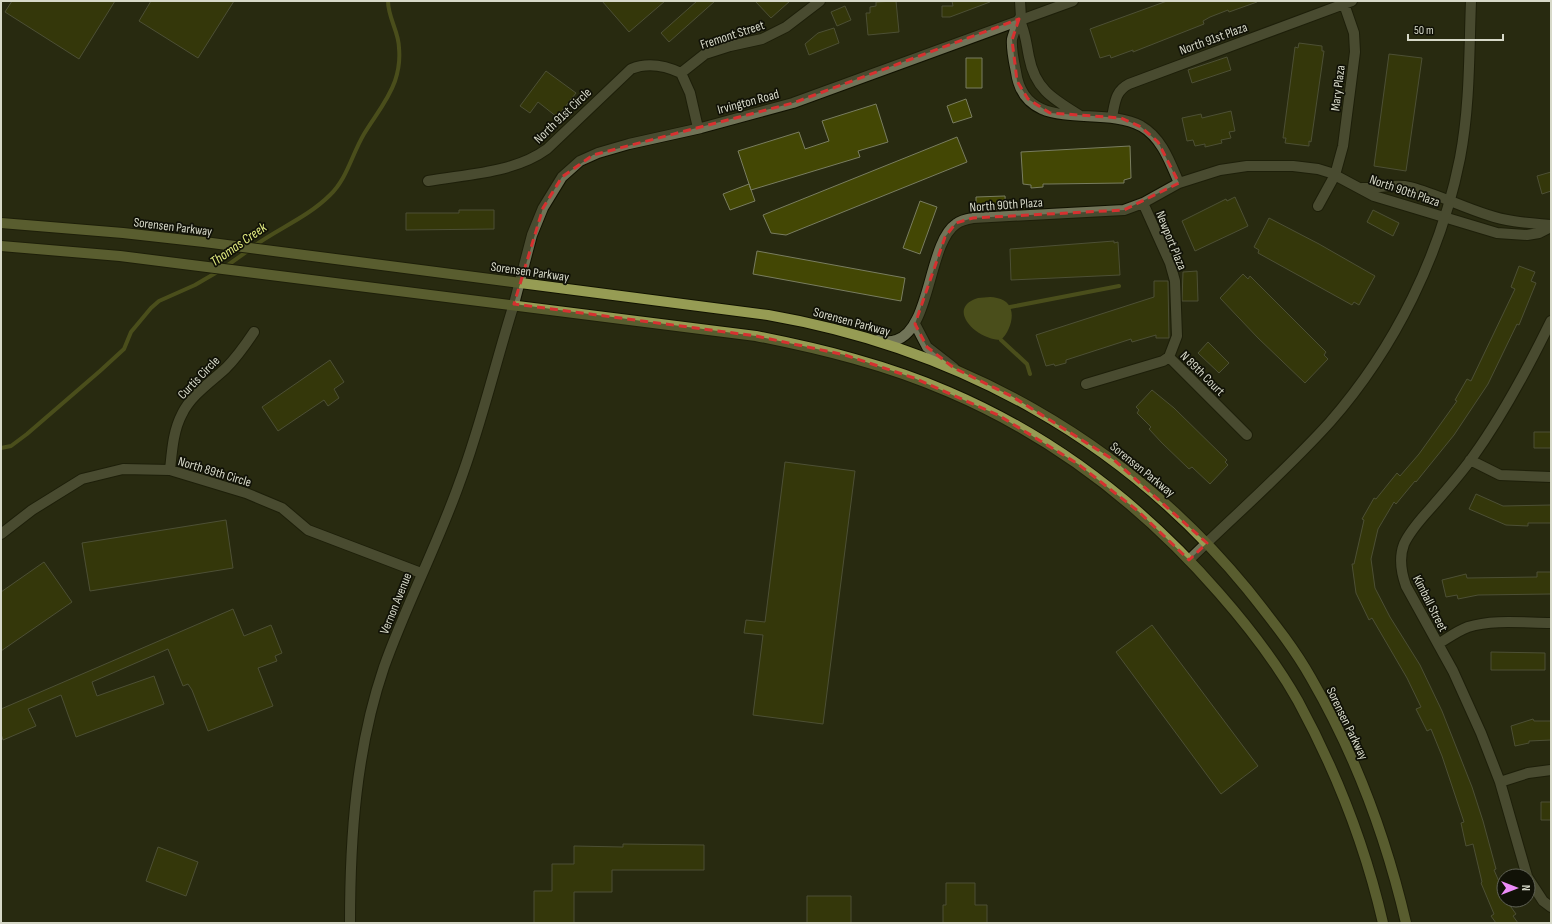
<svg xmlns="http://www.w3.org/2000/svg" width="1552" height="924" font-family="'Sofia Sans Condensed',sans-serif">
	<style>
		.water { fill: #747a29 }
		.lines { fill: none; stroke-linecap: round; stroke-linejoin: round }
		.stream { stroke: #747a29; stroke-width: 4 }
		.building { fill: #434704; stroke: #797d60 }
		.minor-casing { stroke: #111200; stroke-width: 12 }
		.tertiary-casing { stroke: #111200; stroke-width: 12 }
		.secondary-casing { stroke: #111200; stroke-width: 12 }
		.primary-casing { stroke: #111200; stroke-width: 12 }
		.minor { stroke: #717458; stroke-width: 10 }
		.tertiary { stroke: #717458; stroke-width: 10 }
		.secondary { stroke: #717458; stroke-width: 10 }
		.primary { stroke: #969c54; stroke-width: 10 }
		.marked { fill: none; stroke: #d63130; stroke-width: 3; stroke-dasharray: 8 5; stroke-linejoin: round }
		.labels { text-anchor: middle; stroke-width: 3.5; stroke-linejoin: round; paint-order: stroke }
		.street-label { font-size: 13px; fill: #d7d9c9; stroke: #111207 }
		.water-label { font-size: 14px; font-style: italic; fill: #e3ec80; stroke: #111207 }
	</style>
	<rect width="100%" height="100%" fill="#282a10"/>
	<path class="water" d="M978,298C984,298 990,296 997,298C1019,302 1013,329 1001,340C976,340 945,308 978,298Z"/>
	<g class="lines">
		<path class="stream" d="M254,246C279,228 308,217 330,195C347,179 352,154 364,134C374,117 388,101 395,81C398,72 400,58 399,48C399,32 388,18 388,1
			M225,267L249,250
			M1010,307L1119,286
			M1001,340L1027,364L1030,374
			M1,448L11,446L27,434L100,371L124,349L131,332L151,308L159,301L195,285L219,271"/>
	</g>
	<path class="building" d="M12,1H115L79,59L5,12Z
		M151,1H234L198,58L139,21Z
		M602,1H665L629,32Z
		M697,1H715L669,42L661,33Z
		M755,1H790L771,18Z
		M896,1L899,32L868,35L866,13H870V7L876,6V2Z
		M952,1H990V2L950,17H942V6H953Z
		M1167,1H1257V2L1229,12L1228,10L1210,17L1203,21L1204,24L1133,52V50L1111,58L1110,55L1100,58L1090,29Z
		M845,6L851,20L837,26L831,12Z
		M834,28L839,43L809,55L805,44L818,33Z
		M1299,43L1322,46V51H1324L1311,142L1309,141V146L1285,143L1286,138H1283L1295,47L1298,48Z
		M1389,54L1422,58L1406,171L1374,166Z
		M1227,57L1231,70L1192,83L1188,70Z
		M966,58H982V88H966Z
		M546,71L576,93L557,117L538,102L530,113L520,106Z
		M966,99L972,117L953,123L947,106Z
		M876,104L888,142L858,151L860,157L751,190L738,151L799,132L805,149L829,141L822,121Z
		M1231,111L1235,131L1229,132L1231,138L1221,140L1222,143L1205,147V144L1195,146L1193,140L1187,141L1182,118L1201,114L1202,118Z
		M957,137L967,162L786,235L771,233L763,215Z
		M1130,146L1131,178L1124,180V183L1049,184H1043V187L1031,188V185L1023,184L1021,152Z
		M1551,172V191L1542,194L1537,176Z
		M749,184L755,201L730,210L723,194Z
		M1005,196L1006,209L976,210V197Z
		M1235,197L1248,226L1195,251L1182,221L1226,199L1227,201Z
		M920,201L937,207L920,254L903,248Z
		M459,210H494V229L406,230V213H459Z
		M1373,210L1399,223L1393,236L1367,222Z
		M1269,218L1319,244L1375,276L1359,305L1354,302L1352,305L1258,253L1259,250L1254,247Z
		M1114,241V243L1118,242L1120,275L1011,280L1010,249Z
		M757,251L905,278L901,301L753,274Z
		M1519,266L1535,272L1531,281L1536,283L1519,325L1517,324L1488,384L1454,435L1416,482L1415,481L1396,504L1394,502L1378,529L1371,559L1375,588L1390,617L1420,665L1442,711L1472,787L1483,821L1496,869L1494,870L1504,893V900H1506L1516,914L1513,916L1518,923H1496L1491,916L1494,914L1481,883L1482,882L1473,844L1466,846L1461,823L1464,822L1442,756L1431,729L1427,731L1416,709L1421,707L1407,678L1372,618L1369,620L1356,593L1352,564H1354L1364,520L1362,519L1374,498L1376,499L1397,473L1400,476L1419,454L1457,401L1455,400L1467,379L1471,381L1515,289L1511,287Z
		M1197,271L1198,301H1182L1183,272Z
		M1243,274L1248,279L1250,276L1326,352L1324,355L1328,359L1305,383L1258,338L1220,298Z
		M1154,281H1168L1169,338H1156V335L1132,342L1131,339L1066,360V363L1055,366L1054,364L1046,366L1036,335L1154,297Z
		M1208,342L1229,363L1219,373L1198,353Z
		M330,360L344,382L334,389L339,398L328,406L324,400L278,431L262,407Z
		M1152,390L1174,408L1227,460L1225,462L1228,465L1210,484L1192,467L1189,469L1162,443L1149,429L1151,427L1137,413L1139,410L1136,407Z
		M1534,432H1551V448H1534Z
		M785,462L855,471L823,724L753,715L763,635L744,633L746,620L765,622Z
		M1476,494L1503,506L1551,505V523H1528V526L1506,525L1469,509Z
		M226,520L233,568L90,591L82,543Z
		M44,562L72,602L1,651V592Z
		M1537,572H1551V594L1478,595L1458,599L1457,595L1446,597L1442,580L1466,574L1467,578L1537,577Z
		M233,609L244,636L271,625L282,653L275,656L277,661L258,668L273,706L208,731L192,690L188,684L183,686L168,649L92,682L97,696L154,676L164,704L76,737L61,695L28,709L36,726L3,740L1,734V709Z
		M1152,625L1258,766L1221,794L1116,652Z
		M1491,652L1545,653V670H1491Z
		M1533,719L1534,721H1551V740L1529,741V743L1515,746L1511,726Z
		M1541,802H1551V820H1541Z
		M623,844L704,845V870H612V892H574V923H534V891H552V864H574V846L623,847Z
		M158,847L198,862L186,896L146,881Z
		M946,883H975V905H987V923H943V905H946Z
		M807,896H851V923H807Z"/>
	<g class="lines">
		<defs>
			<path id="minor" d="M1020,1L1021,18
				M1019,19C1017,25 1014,32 1012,39C1011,49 1014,62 1016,72C1025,136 1100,104 1141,126C1162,138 1170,162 1179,183
				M1019,19C1026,33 1026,43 1029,57C1035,89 1053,99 1079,115
				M681,73L705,54L730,46L762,39L786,27L820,1
				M681,73L690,93L698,128
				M1112,117C1115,103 1115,91 1129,84L1352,1
				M428,181C468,174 514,173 547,149L631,69C648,62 664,65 681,73
				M1362,188C1378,189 1394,183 1410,187C1437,194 1462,207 1488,215C1508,222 1530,223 1551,225
				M1143,203L1170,263L1175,281L1177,336L1169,357
				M1318,206L1335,175L1343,146L1355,52L1354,33L1344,4
				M915,324L927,347L954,368
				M878,340C883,341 891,342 896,340C931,330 928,243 956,224C961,220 967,219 973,218L1124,210L1143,203L1179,183L1220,170L1247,166H1293L1318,169L1331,173L1374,196L1497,233L1527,235L1539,233L1551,227
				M1169,357L1247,435
				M1086,384L1163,361L1169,357
				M1470,460L1500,475L1551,477
				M170,470C172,451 173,431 182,414C191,395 211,382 226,368C237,357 246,344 254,332
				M1,534L32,510L82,479L123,469L170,470L246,493L282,508L308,530L421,573
				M1438,644C1448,638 1457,631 1468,627C1493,619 1525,623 1551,623
				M1500,782L1528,773L1551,770
				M1527,876L1500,782L1481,733L1453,671L1406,586C1401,572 1399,557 1404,544C1410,531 1420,520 1429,510C1444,493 1459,476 1472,458C1503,415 1528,368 1551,321
				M1528,878L1543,901L1551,907
				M350,923C350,837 356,749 384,667C406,605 437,546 459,484C481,426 495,364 514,304"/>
			<path id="tertiary" d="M514,304L532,235L543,208L562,177L580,161L598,153L629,144L701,128L793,103L1073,1"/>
			<path id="secondary" d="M1189,560C1236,514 1286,471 1330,422C1395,348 1441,254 1460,158C1470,106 1469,53 1471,1"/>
			<path id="primary" d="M1,223L123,233L204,242L768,315C958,348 1125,440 1248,590C1270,618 1293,646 1311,678C1355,754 1386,837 1406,923
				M1,246L120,256L756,336C822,349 887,365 949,392C1054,437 1145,508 1219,593C1248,626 1276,662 1298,701C1336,771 1365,845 1383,923"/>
		</defs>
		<use href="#minor" class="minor-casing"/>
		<use href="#tertiary" class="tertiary-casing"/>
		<use href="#secondary" class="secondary-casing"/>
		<use href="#primary" class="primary-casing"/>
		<use href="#minor" class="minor"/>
		<use href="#tertiary" class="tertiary"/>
		<use href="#secondary" class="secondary"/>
		<use href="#primary" class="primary"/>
	</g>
	<path d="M0 0H1552V924H0ZM1019,19L1012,40L1015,64L1017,81L1028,99L1050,113L1121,118L1141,127L1158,142L1179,183L1124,210L973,218L956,223L945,237L915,324L927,347L954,368L1013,397L1114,460L1207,543L1189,560L1138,511L1078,464L998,415L914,378L845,355L756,336L514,304L543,208L562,177L593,155L793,103Z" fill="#282a10" fill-opacity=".55" fill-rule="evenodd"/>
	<path class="marked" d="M1019,19L1012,40L1015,64L1017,81L1028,99L1050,113L1121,118L1141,127L1158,142L1179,183L1124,210L973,218L956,223L945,237L915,324L927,347L954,368L1013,397L1114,460L1207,543L1189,560L1138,511L1078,464L998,415L914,378L845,355L756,336L514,304L543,208L562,177L593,155L793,103Z"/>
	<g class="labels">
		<g class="street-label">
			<text transform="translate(732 34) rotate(-18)" y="5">Fremont Street</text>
			<text transform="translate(1213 38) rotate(-20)" y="5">North 91st Plaza</text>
			<text transform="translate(1337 88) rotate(-83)" y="5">Mary Plaza</text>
			<text transform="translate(748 101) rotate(-15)" y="5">Irvington Road</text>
			<text transform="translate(562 115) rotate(-44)" y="5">North 91st Circle</text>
			<text transform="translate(1405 190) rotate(19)" y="5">North 90th Plaza</text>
			<text transform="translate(1006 204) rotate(-4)" y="5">North 90th Plaza</text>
			<text transform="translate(173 226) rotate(7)" y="5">Sorensen Parkway</text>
			<text transform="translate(1172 240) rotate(68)" y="5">Newport Plaza</text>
			<text transform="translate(530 271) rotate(8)" y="5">Sorensen Parkway</text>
			<text transform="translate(852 321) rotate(15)" y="5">Sorensen Parkway</text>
			<text transform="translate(1203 373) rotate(45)" y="5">N 89th Court</text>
			<text transform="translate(198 377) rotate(-46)" y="5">Curtis Circle</text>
			<text transform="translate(1143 469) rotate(39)" y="5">Sorensen Parkway</text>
			<text transform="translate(215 471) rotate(17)" y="5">North 89th Circle</text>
			<text transform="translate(395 603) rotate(-68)" y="5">Vernon Avenue</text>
			<text transform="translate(1431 603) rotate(63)" y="5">Kimball Street</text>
			<text transform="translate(1348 723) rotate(64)" y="5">Sorensen Parkway</text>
		</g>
		<g class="water-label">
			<text transform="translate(238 244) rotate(-35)" y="5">Thomas Creek</text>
		</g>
	</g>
	<rect width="1552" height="924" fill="none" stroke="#d7d9c9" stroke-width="4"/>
	<g transform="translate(1516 888) rotate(90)"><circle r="19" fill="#111207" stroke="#606255"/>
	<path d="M0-3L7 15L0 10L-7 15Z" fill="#ed8cf9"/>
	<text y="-6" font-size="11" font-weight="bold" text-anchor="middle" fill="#d7d9c9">N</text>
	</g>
	<path d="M1408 34v6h95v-6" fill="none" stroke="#d7d9c9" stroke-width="2"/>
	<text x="1414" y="34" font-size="12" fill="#d7d9c9" stroke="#111207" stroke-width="3" paint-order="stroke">50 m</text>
</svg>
